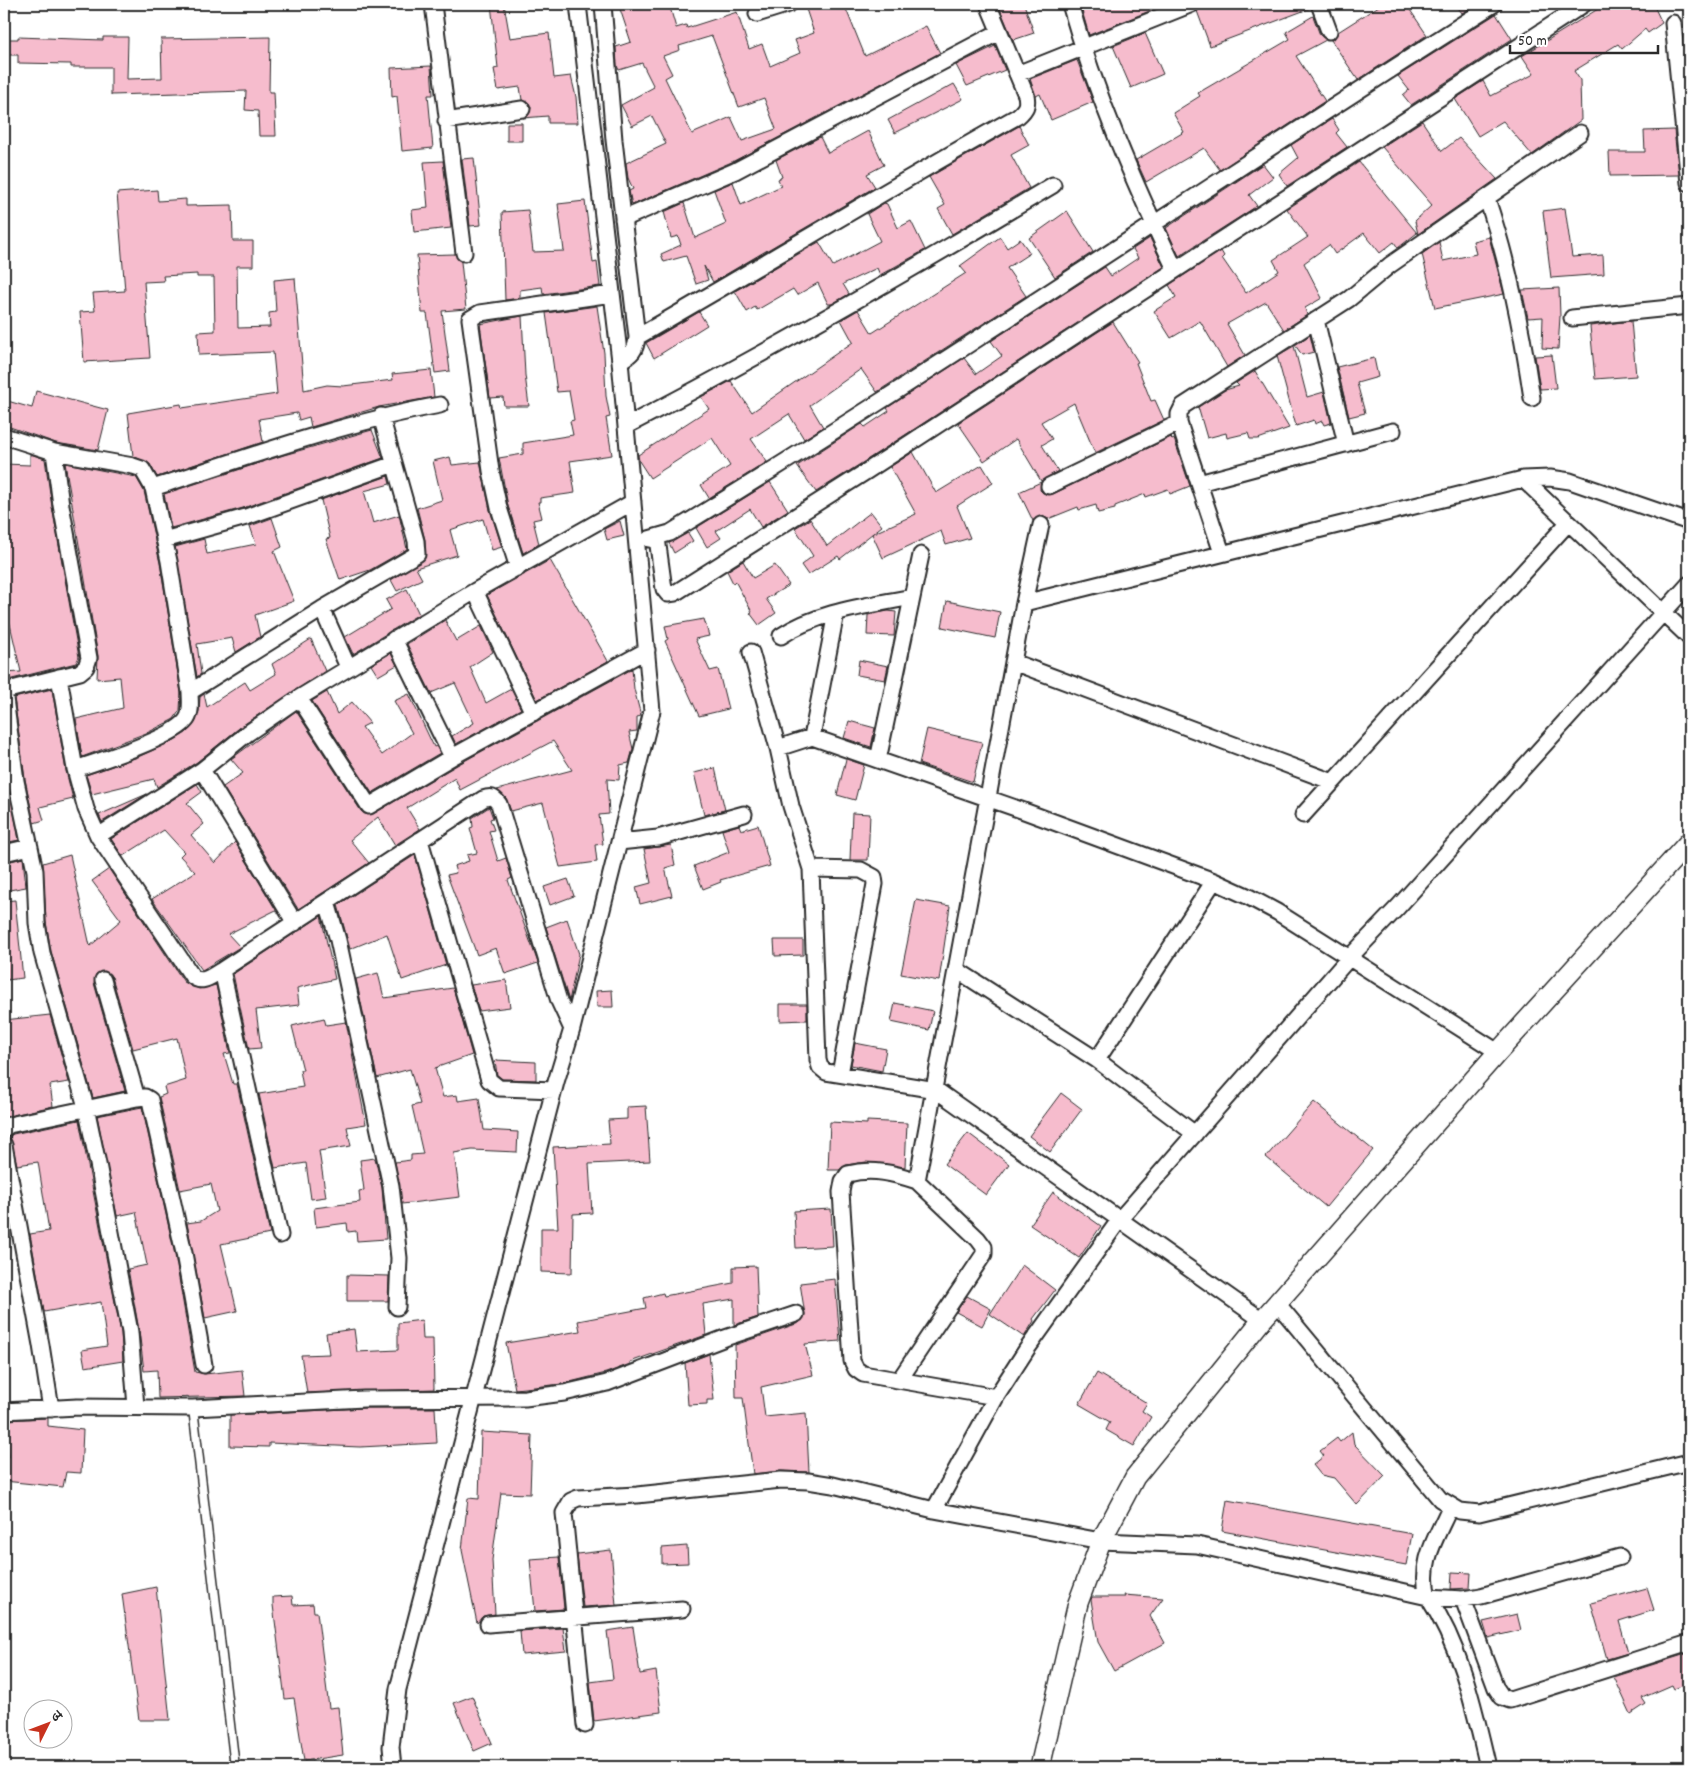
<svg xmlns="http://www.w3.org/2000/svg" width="1693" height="1771" font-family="Dekko,'Playpen Sans Deva',sans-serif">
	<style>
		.building { fill: #f6bccd; stroke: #2b2b2b; fill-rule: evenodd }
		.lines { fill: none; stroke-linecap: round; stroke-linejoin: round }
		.service-casing { stroke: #2b2b2b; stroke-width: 11 }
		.minor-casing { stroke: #2b2b2b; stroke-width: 19 }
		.tertiary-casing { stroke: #2b2b2b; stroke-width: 22 }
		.service { stroke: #fff; stroke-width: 8 }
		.minor { stroke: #fff; stroke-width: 15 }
		.tertiary { stroke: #fff; stroke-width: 19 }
	</style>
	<rect width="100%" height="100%" fill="#fff"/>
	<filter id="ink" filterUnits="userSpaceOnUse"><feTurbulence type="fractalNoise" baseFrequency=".02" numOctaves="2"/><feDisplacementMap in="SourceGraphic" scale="10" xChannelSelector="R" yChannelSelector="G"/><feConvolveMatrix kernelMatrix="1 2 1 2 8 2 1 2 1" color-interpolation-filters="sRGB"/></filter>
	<g filter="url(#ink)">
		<path class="building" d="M491,4H504L510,38L549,33L554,78L571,76L576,97L578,123H548V116L523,118L528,116L531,108L529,103L522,100L520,87L498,90L494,69L498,68Z
			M638,4H669L676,28L686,25L687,28L737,12L749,49L762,44L770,66L800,53L795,40L814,33L806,9L822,4H844L865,56L926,26L940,53L734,161L632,205L629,191L633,189L628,178L626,163L666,144L652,116L632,126L621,105L654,87L642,63L619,70L617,66L616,47L631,42L620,9ZM712,36L739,107L764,98L776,129L742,141L731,117L692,134L665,78L672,74L663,56L680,50L679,46Z
			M998,4H1024L1034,33L1013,40Z
			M1080,4H1167L1089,35Z
			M1201,4H1310L1311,8L1210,46L1197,11Z
			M1382,4H1406L1427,35L1358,80L1331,40L1338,32Z
			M1455,4H1477L1462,13Z
			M1606,4H1653L1662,23L1648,33L1645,29L1622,49L1618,44L1574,71L1580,80L1581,120L1532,155L1503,121L1478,136L1455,99L1483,81L1491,96L1534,74L1522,56Z
			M1496,14L1512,39L1411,105L1403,95L1409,90L1398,76Z
			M1313,16L1320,35L1326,40L1296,56L1325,101L1220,170L1204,148L1146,182L1136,160L1184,132L1173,113L1200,96L1198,93L1290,39L1286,32Z
			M1145,33L1163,74L1131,88L1113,46Z
			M18,37L103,40V37H128L127,79L162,78L161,39L270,37L269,92H274L276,136H259L258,111L245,110L246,91L111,95V67H71V64L18,63V55H4V39H18Z
			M995,46L1005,70L967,86L956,65Z
			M1077,60L1093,102L1051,120L1040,94L1036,96L1030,79Z
			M431,66L433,95H428L433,148L402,151L397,96L392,97L391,68Z
			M954,84L963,99L895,133L888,120Z
			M1332,119L1339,130L1336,133L1347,147L1287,186L1279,174L1298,158L1291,145Z
			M1422,121L1442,151L1459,138L1497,179L1418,234L1415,221L1432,205L1382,147Z
			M507,123H522V141H507Z
			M1019,126L1029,145L1011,155L1029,188L952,234L938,209L945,205L929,177Z
			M1674,130L1679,175L1610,176L1609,152H1645L1644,131Z
			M868,131L884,165L867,174L875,187L713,282L704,266L708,280L696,284L686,256L664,262L661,254L681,245L678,236L671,238L664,212L684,203L695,238L726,224L714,190L733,182L741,205L781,186L778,179L782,177L776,160L820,137L828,153Z
			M474,158L481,225L470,226L462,159Z
			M443,161L451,228L414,232L412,210L428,208L424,162Z
			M1359,162L1417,233L1398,248L1394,242L1380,253L1364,233L1335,254L1329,245L1304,263L1322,298L1305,308L1307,315L1284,330L1266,302L1227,324L1245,355L1227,367L1200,321L1171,338L1154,311L1176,297L1169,285L1221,251L1224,256L1222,258L1246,293L1279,271L1273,260L1308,237L1287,209Z
			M1263,164L1273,177L1249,195L1257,206L1179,256L1166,228Z
			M157,190L158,201L186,199V206L232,205L233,241H253V266H237L238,328L270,327L269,313L276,312L274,280L295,278L304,390L327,385L343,386L393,380L392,374L431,370L434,397L379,407L311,427L309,417L299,420L297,413L259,419L263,442L157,477L150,464L133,456L128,413L181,404L182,408L277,394L273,352L199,355L198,332L215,331L214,277H197V274L163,276L164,281L144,282L150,358L84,362L80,312L95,311L93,293L125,291L117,193Z
			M585,201L593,263L597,262L600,286L543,294L542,287L520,290V298L505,300L502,212L528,210L533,252L564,251L558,204Z
			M884,203L887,204L898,228L911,221L925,250L880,275L877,268L843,284L849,294L832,304H828L818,283L797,295L793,289L757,310L755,307L747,312L735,291L819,242L833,266L880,241L867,214Z
			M1565,208L1572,257L1603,255L1604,274L1551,278L1543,211Z
			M1067,211L1093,252L1055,277L1029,238Z
			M1000,237L1007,248L1020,239L1030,253L1007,268L1026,296L877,392L861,369L810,405L823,427L804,439L789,414L751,439L767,462L709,498L701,485L730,466L712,438L650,478L639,461L638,455L709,409L701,397L731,381L752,412L853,342L841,320L858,310L872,333L966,273L960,266Z
			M1489,237L1504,294L1435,308L1422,254L1439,242L1443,261L1476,254L1473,241Z
			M1150,238L1164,267L862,463L816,492L797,466L862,424L865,427L889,411L887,408L964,358L976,374L1002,356L991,341L1105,267L1111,276L1138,258L1133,249Z
			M455,254L461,262L466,309L442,311L450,371L435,373L427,313H422L417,255Z
			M1559,288L1560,316L1558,349L1542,348L1543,317L1528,318L1522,290Z
			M597,306L604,353L606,396L610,417L606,418L612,455L570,461L575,493L540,498V502H538L542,518L533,520L539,544L523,553L508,506L499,458L523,454V443L573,435L570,421L574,420L569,391L557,392L546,313Z
			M699,312L707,325L654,358L646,343Z
			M522,316L525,375L529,406H504L503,397L490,398L480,324Z
			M1631,321L1636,376L1595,379L1590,326Z
			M1113,322L1138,362L1136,363L1151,401L1155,400L1164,420L1095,453L1074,403L1041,422L1052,439L1042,445L1058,471L1041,481L1016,439L984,461L958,423Z
			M1310,335L1314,352L1302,355L1295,345Z
			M1294,346L1307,397L1324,392L1331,423L1324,425L1322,421L1315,424L1314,420L1296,426L1277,356Z
			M1552,355L1556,388L1540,389L1535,356Z
			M1374,358L1378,377L1357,383L1365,413L1349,417L1337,367Z
			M1255,371L1289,428L1258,439H1250L1248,433L1227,438L1226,433L1207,438L1198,407L1225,390L1239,386L1236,383Z
			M36,391L108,410L98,450L56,443L4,425V400L32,408Z
			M372,430L383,458L243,508L171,528L164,494L284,455Z
			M1171,437L1172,440L1174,439L1190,486L1170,494L1168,489L1146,497L1145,494L1115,506V509L1098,513L1096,505L1079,510L1078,507L1048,519L1039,516L1033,521L1019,492L1041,482L1040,490L1043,493L1053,494Z
			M913,452L936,493L982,465L993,483L957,506L970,538L946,545L941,531L883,558L872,534L916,514L890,467Z
			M30,454L45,459L52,507L79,657L76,663L4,681V673L21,672L9,620L6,621L4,610V464L30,465Z
			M450,457L452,465L480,462L490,510L502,547L492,550L483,519L450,530L457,555L416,568L422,579L397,591L391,580L425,558V540L417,508L442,500L433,461Z
			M65,463L136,477L144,491L160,563L181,693L180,710L174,719L149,732L82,757L76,719L123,708L120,677L97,679L98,656Z
			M388,476L390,484L364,491L373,523L399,515L407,549L370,570L340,580L326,539L330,538L321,500Z
			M770,482L788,510L761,527L750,509L716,531L721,538L707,547L696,528Z
			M871,512L882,526L840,559L838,556L808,575L801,565L813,556L795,528L810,519L827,546Z
			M272,518L282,547L274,551L294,601L255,615L260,637L236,652L232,638L197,644L201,674L197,677L175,547L204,539L207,554L256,544L250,526Z
			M620,521L624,536L607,540L604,529Z
			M688,533L693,541L674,553L669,543Z
			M550,560L608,661L537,700L487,595Z
			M743,561L753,578L775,565L789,585L766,599L776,613L759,625L750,613L752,612L735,581L733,583L727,571Z
			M407,589L419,614L353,654L345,637L391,609L386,600Z
			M947,601L1000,612L995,638L942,627Z
			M888,611L896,612L894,636L867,635L868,615Z
			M704,619L709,636L695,639L710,671L718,669L728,709L699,716L665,641L668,639L665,626Z
			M445,620L456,641L481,626L493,652L470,667L486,703L511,689L521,709L456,744L452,736L474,723L456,685L455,683L431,693L407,644Z
			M311,639L325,671L243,725L197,762L157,787L154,779L92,794L86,775L138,757L173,741L186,733L195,723L199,711L200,697L204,694L207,707L245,682L250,690L276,674L272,664Z
			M391,653L397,665L378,676L371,665Z
			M859,660L888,666L885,680L857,675Z
			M632,669L634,689L641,716L637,717V731L629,732L633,749L629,763L620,765L619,780L607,779L609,814L599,815L603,844L595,845L597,862L560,867L543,803L511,811L506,798L497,790L572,770L553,741L460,790L455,778L407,808L420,829L395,845L378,817L350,840L369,863L298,909L223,787L243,773L231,759L296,711L361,811L365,814H373L457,765Z
			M52,689L66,771L73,799L40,807L44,820L34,823L25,779L14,698Z
			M327,692L337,714L352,702L370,723L362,727L382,755L412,733L394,701L409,694L434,747L436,746L440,753L372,793L312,701Z
			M849,721L875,728L871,747L844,738Z
			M927,729L982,742L973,782L919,764Z
			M846,759L864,765L855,800L837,795Z
			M4,760L19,840L4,843Z
			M715,768L725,810L704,815L694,773Z
			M197,784L202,792L187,803L204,824L191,835L215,863L235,842L276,910L228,934L240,947L202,970L152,899L195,872L180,856L184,852L164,830L123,856L111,839Z
			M147,794L102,822L99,815Z
			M489,807L493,818L490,819L494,830L489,831L498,861L506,858L512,878L508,880L538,963L505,974L496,948L477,955L447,875L456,873L454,866L469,861L467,855L477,853L470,828L473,827L472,818Z
			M852,813L870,814L868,860H850Z
			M739,825L741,830L758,825L770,866L720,880L721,882L703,889L694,866L729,852L722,830Z
			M671,845L675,865L665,868L672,896L640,904L636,887L651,883L644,849Z
			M70,855L90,946L121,920L92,881L109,869L184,982L199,989L216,985L230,1053L224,1054L233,1084H237L270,1234L221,1244L237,1311L205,1318L187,1223L201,1221L217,1211L211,1184L180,1190L159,1097L166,1094L164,1087L186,1080L177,1038L133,1049L112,977L105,971L96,974L94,983L125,1091L93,1098L51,951L46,922L43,863Z
			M415,855L446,965L402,980L387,934L350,949L338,905Z
			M23,858L26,887L4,891V870L9,869L7,862Z
			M568,879L574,896L550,905L544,887Z
			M15,900L23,978L7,980L4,956V901Z
			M916,900L950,906L939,981L901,974Z
			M321,916L335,979L297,988L299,1005L256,1010L261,1048L249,1049L233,974Z
			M567,919L579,954L569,1001L546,927Z
			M774,940H803V955L775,956Z
			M378,973L384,998L453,988L472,1055L435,1068L443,1097L457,1095L458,1101L479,1098L484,1130L518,1132L517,1152L472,1150L454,1153L460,1197L402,1204L395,1162L411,1160V1155L423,1154L412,1106L420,1104L410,1069L377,1078L356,979Z
			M506,980L510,1007L479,1011L471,985Z
			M612,990L613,1007H597L596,991Z
			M895,1003L933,1011L929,1030L891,1022Z
			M780,1004H807V1020L780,1021Z
			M50,1015L69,1082L50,1085L53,1106L4,1117V1020Z
			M324,1018L326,1025L346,1022L366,1124L347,1127L351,1146L319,1151L326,1197L311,1199L306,1163L275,1168L259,1094L303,1087L300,1070H303L292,1026Z
			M855,1043L886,1049L882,1071L851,1065Z
			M495,1060L536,1062V1080L502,1079L497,1075Z
			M1061,1093L1082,1109L1050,1152L1029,1136Z
			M1314,1102L1373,1150L1326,1207L1266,1157Z
			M646,1106L650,1161L589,1164L592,1213L573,1214L572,1273L541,1272V1228H558L553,1147L610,1144L608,1120L627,1119V1107Z
			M142,1107L175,1255L195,1372L205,1374L242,1370L245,1396L158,1398L157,1370L144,1371L139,1330L128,1269L147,1265L136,1212L117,1216L97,1116Z
			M79,1120L121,1333L123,1361L85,1367L82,1350L107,1346L101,1302L44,1312L30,1234L49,1231L38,1162L17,1165L10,1136L13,1134Z
			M867,1121L907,1123L905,1167L866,1162L846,1165L839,1170H828L830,1122L867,1124Z
			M968,1133L1009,1164L986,1195L944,1164Z
			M375,1158L382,1188L386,1239L357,1241L356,1231L348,1232L347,1223L316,1227L314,1208L360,1202L359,1191L364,1190L360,1160Z
			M1053,1192L1101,1226L1079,1258L1030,1225Z
			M831,1209L833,1246L796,1248L794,1211Z
			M1022,1265L1055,1290L1033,1319L1034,1321L1024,1337L990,1314Z
			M756,1266L758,1317L734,1325V1299L703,1304L706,1335L630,1362V1364L606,1373L562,1384L515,1389L506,1343L580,1331L578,1321L646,1308L644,1298L663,1293L664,1296L733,1283V1267Z
			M347,1275L389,1276L388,1301H347Z
			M835,1279L840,1341L805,1344L813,1375L761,1387L765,1417L806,1413L809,1472L781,1471L753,1474L743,1398H736L735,1345L799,1323L805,1315L800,1283Z
			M967,1296L991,1309L982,1326L956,1312Z
			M422,1320L423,1339H433L434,1389L307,1393L301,1355L329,1354L326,1333L354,1329L357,1352L398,1350V1323Z
			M709,1354L714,1400H707V1404L688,1405L685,1363Z
			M1097,1373L1147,1403L1142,1411L1151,1417L1134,1446L1106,1430L1110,1422L1079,1404Z
			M364,1408H435L437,1443L360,1447L269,1443V1447L230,1446V1415Z
			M48,1418V1426L83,1430L81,1473L66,1472L63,1487L4,1481V1457H9L5,1420Z
			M481,1432L532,1435L530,1494L501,1493L492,1560L495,1614L483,1616L477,1623L462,1550L468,1498L479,1499Z
			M1352,1432L1354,1444L1385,1476L1357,1505L1334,1478L1321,1475L1313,1465L1324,1456L1320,1451L1337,1438L1340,1442Z
			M1227,1500L1412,1534L1406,1565L1222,1531Z
			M687,1546L688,1563L662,1564V1548Z
			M611,1550L616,1605L583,1607L577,1554Z
			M559,1557L564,1609L535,1611L530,1559Z
			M1452,1572L1471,1573L1470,1588L1451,1589Z
			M156,1587L170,1720H139L122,1594Z
			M1647,1588L1654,1610L1619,1621L1628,1653L1607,1659L1591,1603Z
			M1124,1595L1163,1598L1150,1616L1165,1643L1114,1671L1098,1642L1091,1600L1092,1597H1125Z
			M292,1596L293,1605L313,1604L314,1612H317L329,1708L338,1707L343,1755L304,1761L294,1698L285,1699L273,1605V1597Z
			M1517,1614L1521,1630L1488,1638L1483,1622Z
			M633,1627L640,1674L656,1671L661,1712L594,1721L590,1682L613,1679L607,1631Z
			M563,1628L566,1651L522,1655L520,1631Z
			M1689,1653V1683L1674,1689L1672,1685L1642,1698L1646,1704L1631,1714L1614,1677Z
			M472,1696L492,1743L474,1751L454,1703Z"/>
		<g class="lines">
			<defs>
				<path id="service" d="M193,1408L235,1767"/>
				<path id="minor" d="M433,4L464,253
					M603,4L614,140L637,337C636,350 632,354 620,361
					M1070,4C1096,95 1134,183 1175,269
					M1319,4L1329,31
					M757,14L789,4
					M1673,23L1689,183
					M1017,74L1192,4
					M446,121L522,109
					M1487,199C1509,264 1522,330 1532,398
					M623,219L735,171L999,32
					M1572,318L1689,306
					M1316,320L1346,444
					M637,337C765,264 890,187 1018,116C1026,109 1028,105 1026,95L988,4
					M626,426C772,351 913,269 1053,185
					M4,436L54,452L133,466L142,469L153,488L169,561L190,692C190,700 192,711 187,719C176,737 97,762 75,769
					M1523,479L1550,478L1570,481L1689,522
					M1199,483L1393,431
					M1049,486L1179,423
					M153,488C248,457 342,423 440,405
					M657,538L664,589L668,594L675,593L867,471L1584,4
					M649,539L670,533C949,363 1218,178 1494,4
					M164,540L246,517L394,464
					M1222,553L1179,423V414L1183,406L1349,299L1390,265L1580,133
					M518,568L499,508L491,471L470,319L480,313L612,294
					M475,591L533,713
					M1024,603L1523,479L1689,637
					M322,609L348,667
					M781,636C819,611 868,606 912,597
					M394,639L452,757
					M751,652L778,748L812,737L1024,811L1214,881L1247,896L1277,912L1498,1052
					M1013,662L1333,782
					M59,677L75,769L86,809L98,836L192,976C202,985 211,976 222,970L483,799C491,796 494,797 499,804L559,1001L572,1029
					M4,691L16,781L35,871L37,923L42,953L86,1107L98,1164L130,1332L136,1407
					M4,691L80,672L86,667L89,658L61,505L54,452
					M190,692L322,609L417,554L416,541L381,416
					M299,698L369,806L452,757L647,650
					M812,737L836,613
					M778,748L791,806L811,869L818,1060L820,1067L826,1072L936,1090L1262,1320
					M878,760L921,555
					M202,770L295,923
					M1303,815L1568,523
					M98,836L202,770L248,733L299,698L475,591L633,502
					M420,840L489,1080L499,1088L554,1090
					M619,842L658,838L744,814
					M4,853L30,847
					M811,869L861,870L874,877L875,884L840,1074
					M327,902L338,940L391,1186L399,1258L397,1307
					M222,970L280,1235
					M957,970L1097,1060L1195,1134
					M103,980L137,1098
					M1097,1060L1214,881
					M4,1129L9,1125L137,1098L145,1097L150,1100L184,1253L204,1365
					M4,1145L41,1345L51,1409
					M1277,1303L1440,1499L1460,1511L1479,1513L1689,1462
					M900,1379L984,1254V1247L978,1239L917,1181
					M996,1397L863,1374L856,1369L852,1361L841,1192L843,1181L848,1174C872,1168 894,1173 917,1181L1024,603L1041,525
					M4,1411L77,1407L193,1408L364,1399L525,1398L564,1393L607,1383L725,1338L796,1314
					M1450,1507C1436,1539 1419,1561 1428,1597L1463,1599L1481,1596L1620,1557
					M934,1510L996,1397L1027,1349L1120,1219L1349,958L1398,907L1689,584
					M1463,1599L1496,1688L1502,1697L1510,1700L1689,1643
					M488,1624L682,1609
					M585,1725L564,1513L571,1501L578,1498L637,1495L781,1480L808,1481L833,1485L934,1510L1101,1541L1197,1545L1428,1597C1462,1649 1474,1708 1488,1767
					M393,1767L391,1747L398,1689L556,1082L572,1029L652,711L620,361L578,4"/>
				<path id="tertiary" d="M1040,1767L1078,1603L1101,1541L1135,1477L1262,1320L1498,1052L1689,842"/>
			</defs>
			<use href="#service" class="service-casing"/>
			<use href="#minor" class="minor-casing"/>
			<use href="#tertiary" class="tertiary-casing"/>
			<use href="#service" class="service"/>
			<use href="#minor" class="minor"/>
			<use href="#tertiary" class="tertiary"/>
		</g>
	</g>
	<rect width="1693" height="1771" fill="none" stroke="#fff" stroke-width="20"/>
	<rect x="10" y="10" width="1673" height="1751" fill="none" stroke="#2b2b2b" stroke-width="2" filter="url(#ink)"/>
	<g transform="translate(48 1724) rotate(48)"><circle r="24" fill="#ffffff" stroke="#aaaaaa"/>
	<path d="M0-4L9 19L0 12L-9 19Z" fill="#c8321e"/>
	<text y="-8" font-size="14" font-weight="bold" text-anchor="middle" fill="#2b2b2b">उ</text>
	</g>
	<path d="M1510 45v8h148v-8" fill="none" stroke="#2b2b2b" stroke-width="2.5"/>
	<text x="1518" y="45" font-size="15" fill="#2b2b2b" stroke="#ffffff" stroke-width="4" paint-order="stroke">50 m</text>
</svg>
